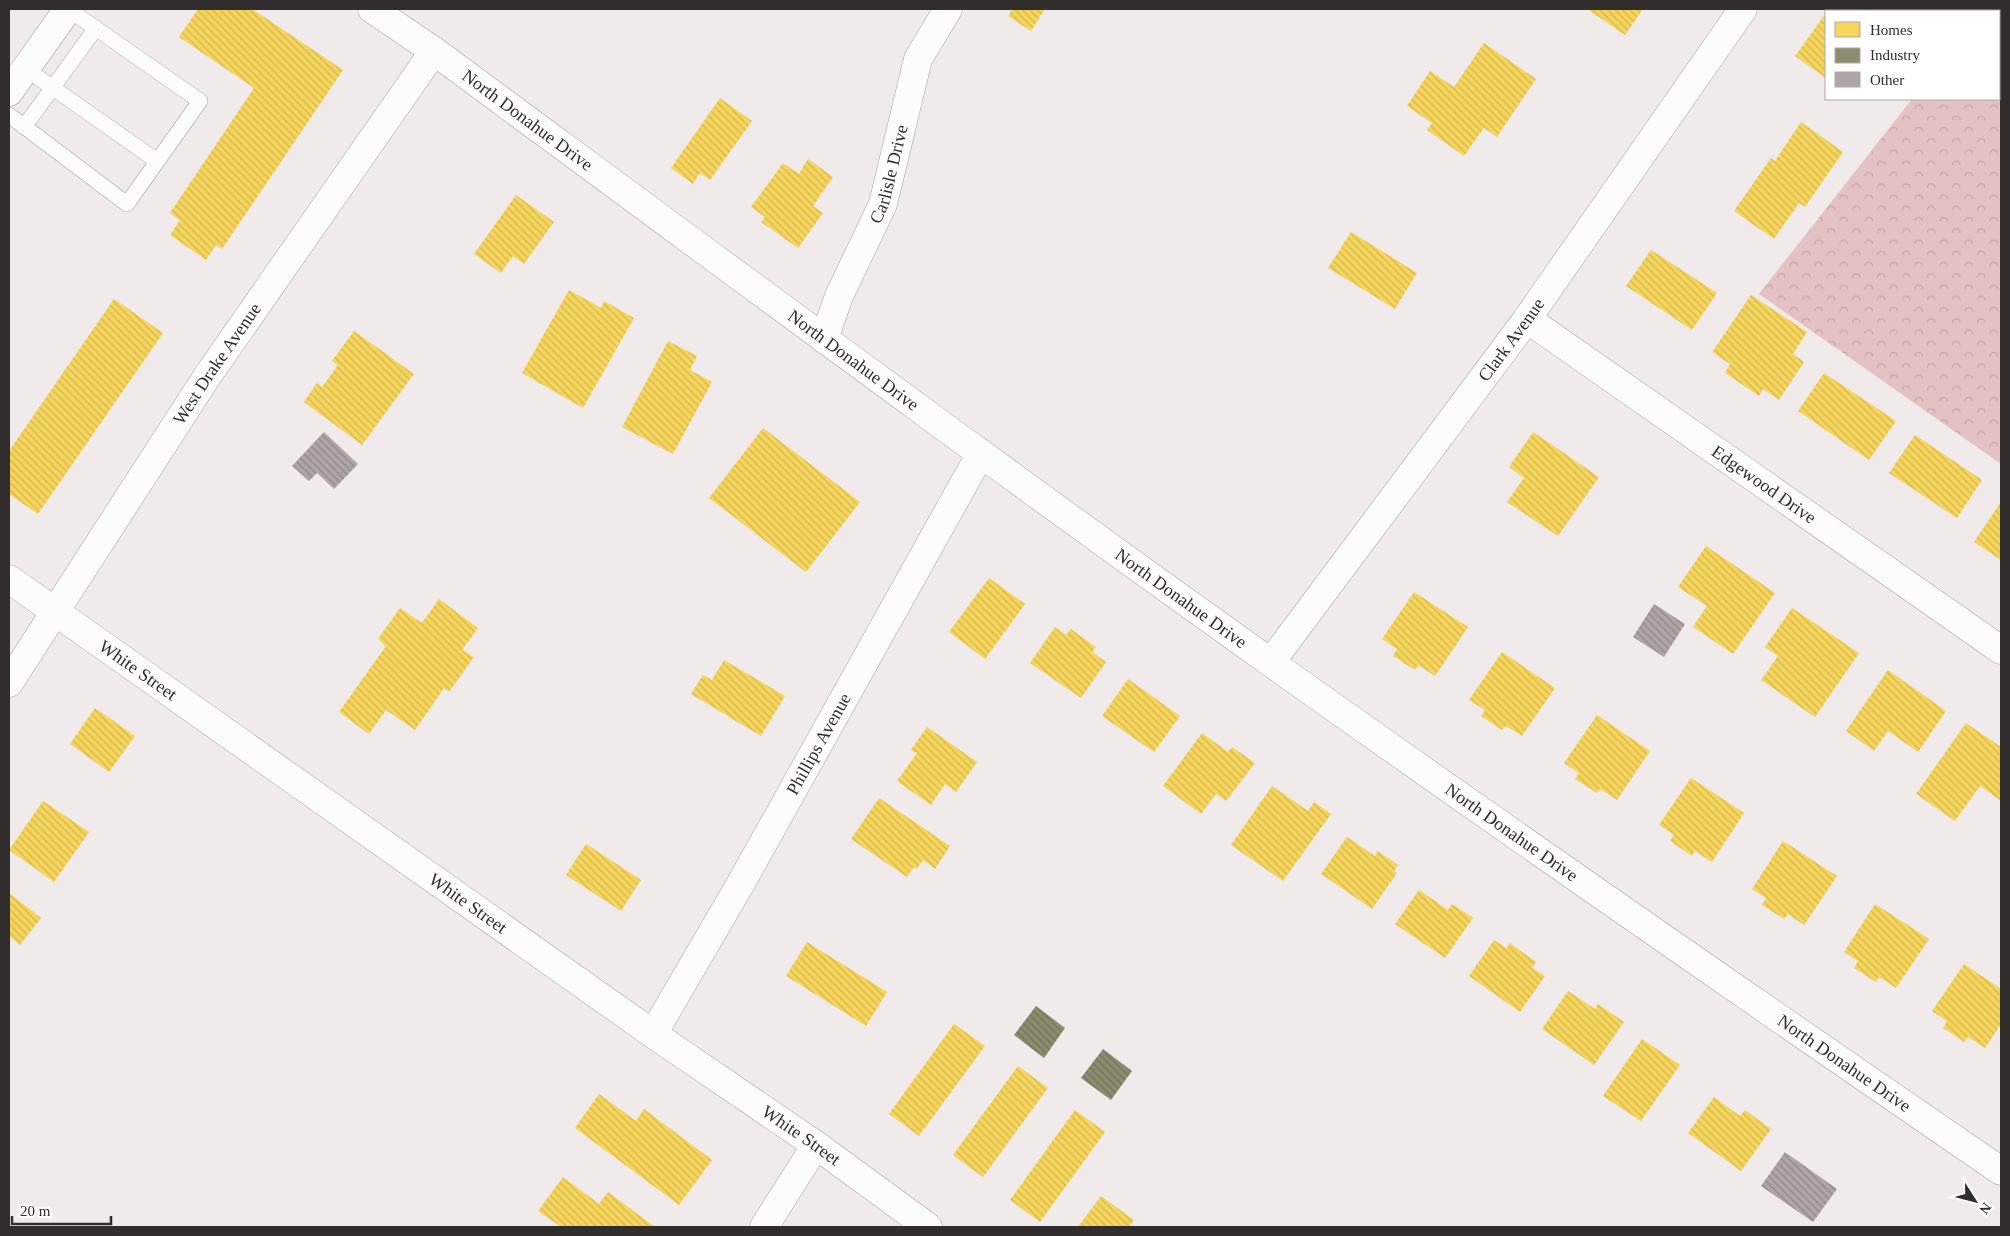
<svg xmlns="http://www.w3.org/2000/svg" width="2010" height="1236" font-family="Georgia,serif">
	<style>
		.forest { fill: url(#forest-crowns) }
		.homes { fill: url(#homes-back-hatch) }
		.industry { fill: url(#industry-back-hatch) }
		.building { fill: url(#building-back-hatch) }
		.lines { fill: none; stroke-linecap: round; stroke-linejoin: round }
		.service-casing { stroke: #a5a1a2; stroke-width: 16 }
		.minor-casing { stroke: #a5a1a2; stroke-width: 29 }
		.tertiary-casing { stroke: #a5a1a2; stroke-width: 29 }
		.service { stroke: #fdfcfc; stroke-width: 15 }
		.minor { stroke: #fdfcfc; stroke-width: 28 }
		.tertiary { stroke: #fdfcfc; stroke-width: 28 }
		.labels { text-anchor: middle; stroke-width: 5; stroke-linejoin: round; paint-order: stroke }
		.street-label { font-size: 18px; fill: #312d2d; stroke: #fff }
	</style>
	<defs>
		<pattern id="forest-crowns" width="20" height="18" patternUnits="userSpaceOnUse" patternTransform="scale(1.25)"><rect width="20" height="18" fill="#e4c1c3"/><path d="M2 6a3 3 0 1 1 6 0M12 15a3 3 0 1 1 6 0" fill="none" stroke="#c4a6a8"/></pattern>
		<pattern id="homes-back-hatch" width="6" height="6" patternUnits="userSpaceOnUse" patternTransform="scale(1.25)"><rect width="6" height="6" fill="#f6d55c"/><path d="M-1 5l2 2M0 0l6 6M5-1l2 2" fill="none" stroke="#d3b750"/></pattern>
		<pattern id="industry-back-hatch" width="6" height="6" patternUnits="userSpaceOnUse" patternTransform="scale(1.25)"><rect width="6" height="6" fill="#8c8c6e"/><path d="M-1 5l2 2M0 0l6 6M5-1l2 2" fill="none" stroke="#73735b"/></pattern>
		<pattern id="building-back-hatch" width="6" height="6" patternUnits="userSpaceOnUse" patternTransform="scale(1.25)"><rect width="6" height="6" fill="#b1a4a5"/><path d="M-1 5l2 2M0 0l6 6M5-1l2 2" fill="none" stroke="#918687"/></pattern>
	</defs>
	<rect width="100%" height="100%" fill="#f0eaeb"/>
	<path class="forest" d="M1983,9H2001V464L1759,294L1912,99H1999V11H1981Z"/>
	<path class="homes" d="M198,9H252L343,70L222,249L216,245L206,260L170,235L180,220L170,213L254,88L179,37Z
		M1012,9H1045L1031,31L1008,16Z
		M1587,9H1643L1625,35Z
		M1829,9H1890L1888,11H1828Z
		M1826,13V78L1795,56Z
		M1484,43L1536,79L1497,137L1484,128L1464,156L1427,130L1432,123L1407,106L1430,71L1454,87Z
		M720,98L752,121L710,180L700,173L693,184L671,168Z
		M1801,122L1843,152L1805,207L1799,203L1774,239L1734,211L1771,158L1775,161Z
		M808,159L833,177L813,206L823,213L798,248L761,222L765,217L751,207L783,163L799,174Z
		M516,195L554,222L524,264L513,256L501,273L474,254Z
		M1351,232L1417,273L1395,309L1328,268Z
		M1651,250L1717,293L1692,330L1626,286Z
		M569,290L601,308L604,301L634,318L583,408L522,373Z
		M1751,295L1807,332L1793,354L1804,362L1779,400L1763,389L1759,396L1725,373L1730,364L1712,352Z
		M114,299L163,333L38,514L9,494V451Z
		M354,331L414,374L362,445L304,402L317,383L322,387L338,365L332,361Z
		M668,341L697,356L690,370L712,382L673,454L622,427Z
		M1824,373L1896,421L1869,460L1798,411Z
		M763,428L860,502L806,572L709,498Z
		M1533,432L1599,477L1558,536L1507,502L1524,478L1509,467Z
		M1915,435L1982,480L1957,518L1889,473Z
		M2001,502V560L1974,542Z
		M1706,546L1775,593L1733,654L1693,627L1707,606L1678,587Z
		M989,578L1025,604L985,659L949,632Z
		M1414,592L1468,627L1435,676L1418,665L1415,670L1393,656L1397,649L1382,639Z
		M439,599L478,628L462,650L474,657L449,692L444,688L415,730L386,710L369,734L339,712L386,646L378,639L400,608L422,623Z
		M1792,608L1859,653L1815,717L1761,680L1778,656L1765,647Z
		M1055,627L1066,635L1071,629L1096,647L1092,652L1106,662L1081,698L1030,663Z
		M1502,652L1555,688L1522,736L1506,726L1502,730L1481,716L1485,710L1469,700Z
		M724,660L785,696L761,736L691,694L703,675L712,680Z
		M1888,670L1946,711L1918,752L1888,731L1874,751L1846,731Z
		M1128,679L1180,716L1154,752L1102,716Z
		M95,708L135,736L109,772L70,744Z
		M1597,715L1650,751L1617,800L1600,789L1597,793L1575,779L1579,773L1564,763Z
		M1966,723L2001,747V801L1980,786L1955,821L1916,794Z
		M927,727L977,762L956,792L945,784L931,805L897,781L917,753L911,750Z
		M1202,733L1228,752L1232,747L1255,763L1226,801L1216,794L1201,814L1163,786Z
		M1691,778L1744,813L1712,862L1695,851L1692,856L1670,841L1674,835L1659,825Z
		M1272,786L1308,811L1314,802L1331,814L1283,881L1231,845Z
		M879,798L950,846L935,869L923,860L917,869L914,867L907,877L851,839Z
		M43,801L89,832L54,882L9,850Z
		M1347,837L1375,856L1378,851L1398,865L1394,871L1397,873L1372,909L1321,874Z
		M1783,841L1837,876L1804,925L1788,914L1784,919L1762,905L1766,898L1752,889Z
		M586,844L641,880L621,911L566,875Z
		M1419,890L1448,910L1452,904L1473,918L1445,958L1395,924Z
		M9,893L41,918L20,945L9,936Z
		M1875,904L1929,939L1896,988L1879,977L1876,982L1854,968L1858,961L1844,952Z
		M1494,940L1506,948L1510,943L1536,962L1532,968L1545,976L1520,1012L1469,976Z
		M807,942L887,992L866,1026L786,976Z
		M1964,964L2001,989V1024L1985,1048L1968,1037L1964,1042L1943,1028L1947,1021L1932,1011Z
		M1568,991L1595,1009L1598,1004L1624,1022L1594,1065L1542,1029Z
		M954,1024L985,1046L919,1136L889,1114Z
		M1642,1039L1680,1065L1641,1121L1603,1096Z
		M1018,1066L1048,1088L983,1177L953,1155Z
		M599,1094L636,1121L644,1109L712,1160L679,1205L575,1128Z
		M1714,1097L1740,1116L1745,1110L1771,1129L1741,1171L1688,1133Z
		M1075,1110L1105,1132L1040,1222L1010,1200Z
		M563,1177L599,1204L608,1192L655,1227H561L538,1211Z
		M1101,1196L1134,1220L1129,1227H1078Z"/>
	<path class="industry" d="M1036,1006L1065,1028L1044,1058L1014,1035Z
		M1103,1049L1132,1071L1111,1100L1081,1078Z"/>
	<path class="building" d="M324,432L358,464L334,489L317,473L309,481L292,466Z
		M1654,604L1685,624L1664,657L1633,637Z
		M1785,1152L1837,1189L1813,1222L1761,1186Z"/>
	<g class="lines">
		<defs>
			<path id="service" d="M26,69L157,161
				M9,115L127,204L200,101L68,9
				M24,127L96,28"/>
			<g id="minor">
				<path d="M9,92L68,9"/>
				<path id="s1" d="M1527,319L2001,650"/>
				<path id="s2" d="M824,339L839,296L883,204L918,59L948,9"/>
				<path id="s3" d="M9,579L653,1034L816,1145L928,1227"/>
				<path id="s4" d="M1271,662L1527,319L1743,9"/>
				<path id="s5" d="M653,1034L741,883L981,453"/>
				<path d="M764,1227L816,1145"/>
			</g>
			<g id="tertiary">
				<path id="s6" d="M372,9L434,51C712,256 989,462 1270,662C1512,834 1756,1003 2001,1171"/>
				<path id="s7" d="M9,683L208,375L434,51"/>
			</g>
		</defs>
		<use href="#service" class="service-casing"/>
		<use href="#minor" class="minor-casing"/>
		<use href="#tertiary" class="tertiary-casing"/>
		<use href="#service" class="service"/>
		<use href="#minor" class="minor"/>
		<use href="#tertiary" class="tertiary"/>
	</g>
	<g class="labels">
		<g class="street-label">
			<text dy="6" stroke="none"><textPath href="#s6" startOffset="191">North Donahue Drive</textPath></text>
			<text dy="6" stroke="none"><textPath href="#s2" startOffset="178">Carlisle Drive</textPath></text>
			<text dy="6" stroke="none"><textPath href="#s4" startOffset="402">Clark Avenue</textPath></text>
			<text dy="6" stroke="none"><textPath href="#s6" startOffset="596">North Donahue Drive</textPath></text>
			<text dy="6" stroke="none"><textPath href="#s7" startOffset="381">West Drake Avenue</textPath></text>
			<text dy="6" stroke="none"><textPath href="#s1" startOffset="289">Edgewood Drive</textPath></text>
			<text dy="6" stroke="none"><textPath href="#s6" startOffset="1001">North Donahue Drive</textPath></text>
			<text dy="6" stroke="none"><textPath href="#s3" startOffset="158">White Street</textPath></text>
			<text dy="6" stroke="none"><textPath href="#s5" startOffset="334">Phillips Avenue</textPath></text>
			<text dy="6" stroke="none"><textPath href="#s6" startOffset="1406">North Donahue Drive</textPath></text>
			<text dy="6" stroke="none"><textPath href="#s3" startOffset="562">White Street</textPath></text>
			<text dy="6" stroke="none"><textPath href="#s6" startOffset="1811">North Donahue Drive</textPath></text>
			<text dy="6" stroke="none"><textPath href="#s3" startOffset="968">White Street</textPath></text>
		</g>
	</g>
	<rect width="2010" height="1236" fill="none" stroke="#312d2d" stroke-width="20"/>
	<rect x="1825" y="10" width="175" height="90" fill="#ffffff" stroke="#adabab"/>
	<rect x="1835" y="22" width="25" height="15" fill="#f6d55c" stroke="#adabab"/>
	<text x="1870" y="35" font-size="15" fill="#312d2d">Homes</text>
	<rect x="1835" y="48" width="25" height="15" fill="#8c8c6e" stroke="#adabab"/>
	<text x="1870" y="60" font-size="15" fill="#312d2d">Industry</text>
	<rect x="1835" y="72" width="25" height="15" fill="#b1a4a5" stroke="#adabab"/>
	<text x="1870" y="85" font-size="15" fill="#312d2d">Other</text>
	<g transform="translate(1975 1201) rotate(126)" stroke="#ffffff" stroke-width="4" paint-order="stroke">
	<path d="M0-4L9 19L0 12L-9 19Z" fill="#312d2d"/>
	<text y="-8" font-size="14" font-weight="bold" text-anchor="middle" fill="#312d2d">N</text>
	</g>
	<path d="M12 1216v8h99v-8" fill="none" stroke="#312d2d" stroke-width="2.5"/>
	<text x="20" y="1216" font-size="15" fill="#312d2d" stroke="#ffffff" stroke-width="4" paint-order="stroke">20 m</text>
</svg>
